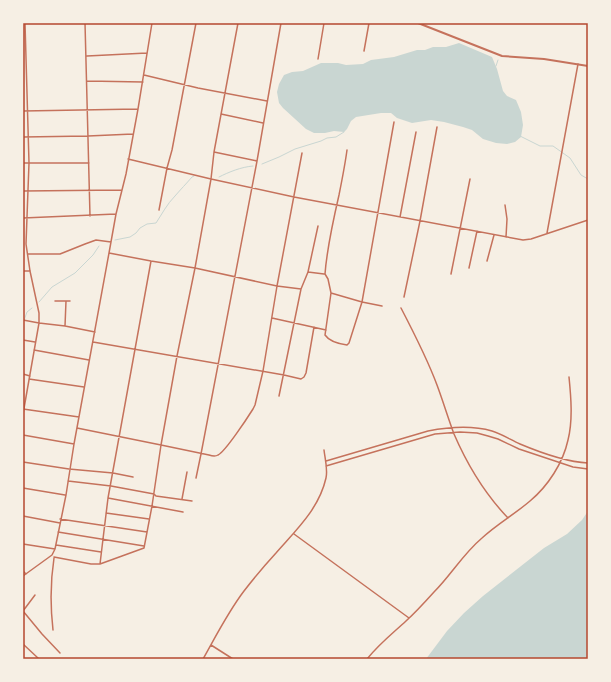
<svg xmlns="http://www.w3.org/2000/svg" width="611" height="682" font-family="'Sofia Sans Condensed',sans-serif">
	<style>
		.water { fill: #c9d6d2 }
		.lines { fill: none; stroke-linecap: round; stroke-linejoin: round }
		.stream { stroke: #c9d6d2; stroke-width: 1 }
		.minor { stroke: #c5725c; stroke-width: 1.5 }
		.tertiary { stroke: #c5725c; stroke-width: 2 }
		.neatline { fill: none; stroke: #b5482f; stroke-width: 1.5 }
	</style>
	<rect width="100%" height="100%" fill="#f6efe4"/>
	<path class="water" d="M459,43L492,57L497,69L503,91L507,96L516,100L521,112L523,125L521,137L515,142L507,144L496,143L483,139L472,130L463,127L444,122L431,120L412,123L397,118L391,113H381L356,117L351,121L347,129L344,132L334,131L325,133H314L306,129L283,108L279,103L277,92L279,84L284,75L292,72L303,71L321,63H338L346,65L363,64L371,60L394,57L417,50H425L433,47H446Z
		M588,511V659H426L447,631L464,613L483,596L544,548L567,534L582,520Z"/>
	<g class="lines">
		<path class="stream" d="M496,66L498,60
			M520,136L540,146H553L570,158L581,175L588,179
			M262,164L279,157L295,149L321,141L327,138L336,137L344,132
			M219,177C229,172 241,167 253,166
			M115,240L130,237L136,233L140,228L147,224L156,223C162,214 167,204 175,196C181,189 186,184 192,177L194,176
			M39,302L52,287L75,273L93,255L99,246
			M23,323L27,312L32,308"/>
		<path class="minor" d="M85,23L90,216
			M364,51L369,23
			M87,56L147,53
			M318,59L324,23
			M144,75L198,88L267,101
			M87,81L143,82
			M23,111L138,109
			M221,114L263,123
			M23,137L88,136L133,134
			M214,152L257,161
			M128,159L211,179L294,197L523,240L531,239L588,220
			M23,163H89
			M23,191L122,190
			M505,205L507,219L506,237
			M159,210L167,168L172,150L196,23
			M400,217L416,132
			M23,218L116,214
			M547,233L578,64
			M109,253L151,261L195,268L277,286L301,289
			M28,254H60L85,244L96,240L111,242
			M487,261L494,235
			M469,268L477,231
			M23,271H30
			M308,272L318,226
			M325,274L328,279L331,293L325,335C329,341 340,344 347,345L349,343L362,302L394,122
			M325,274C327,247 333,221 339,195C342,180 345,165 347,150
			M451,274L470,179
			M331,293L362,302L382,306
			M404,297L420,221L437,127
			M55,301H70
			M401,308C414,333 427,358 437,385C443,401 448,418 454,434C467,464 485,494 508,518
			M272,318L326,330
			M23,320L39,323L65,326L95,332
			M65,326L66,301
			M23,340L35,342
			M93,342L284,375L301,379L304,377L306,373L314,327
			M34,350L89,360
			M23,374L30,376
			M29,379L84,387
			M279,396L301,289L308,272L324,274
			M23,409L79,417
			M23,414L39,323V313L30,271L26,244L29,163L25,23
			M77,428L161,445L209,455C212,456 215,457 218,455C225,452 248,417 253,409L255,405L263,371L277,286L302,153
			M23,435L74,444
			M326,461L428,431C449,427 471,425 492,431C502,434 511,440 520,444C539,452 568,462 588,463
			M23,462L69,469L113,473L133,477
			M326,466L435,434L460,432L477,433L488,436L498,439L519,449L573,467L588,469
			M196,478L201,454L257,161L281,23
			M68,481L111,486L154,494L156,496L192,501
			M23,488L65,495
			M108,498L183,512
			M182,499L187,472
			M106,513L149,519
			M23,516L60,523
			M60,519L147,532
			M58,532L144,546
			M294,534L409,618
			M23,544L55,549
			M56,545L101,552
			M52,555L55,549L66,495L74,444L109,253L116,214L126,174L138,109L152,23
			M54,557L91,564H100L144,548L152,506L161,445L177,356L195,268L211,179L214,152L238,23
			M100,564L103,539L108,498L151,261
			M23,571L26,574
			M23,576L52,555
			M23,611L42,634L60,653
			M23,611L35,595
			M53,630C50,604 50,584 54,558
			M23,644L39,659
			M211,645L233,659
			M203,659C216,636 228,612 244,591C254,578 265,565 276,553C296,530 319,509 326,478C328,469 325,459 324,450
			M367,659C379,644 393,633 406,621C416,612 425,602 434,592C451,575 463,554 482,538C497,524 515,514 530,501C548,486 563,463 568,440C573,420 571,397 569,377"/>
		<path class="tertiary" d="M418,23L502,56L544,59L588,66"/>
	</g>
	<rect width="611" height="682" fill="none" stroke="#f6efe4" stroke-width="48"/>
	<rect x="24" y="24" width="563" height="634" class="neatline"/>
</svg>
